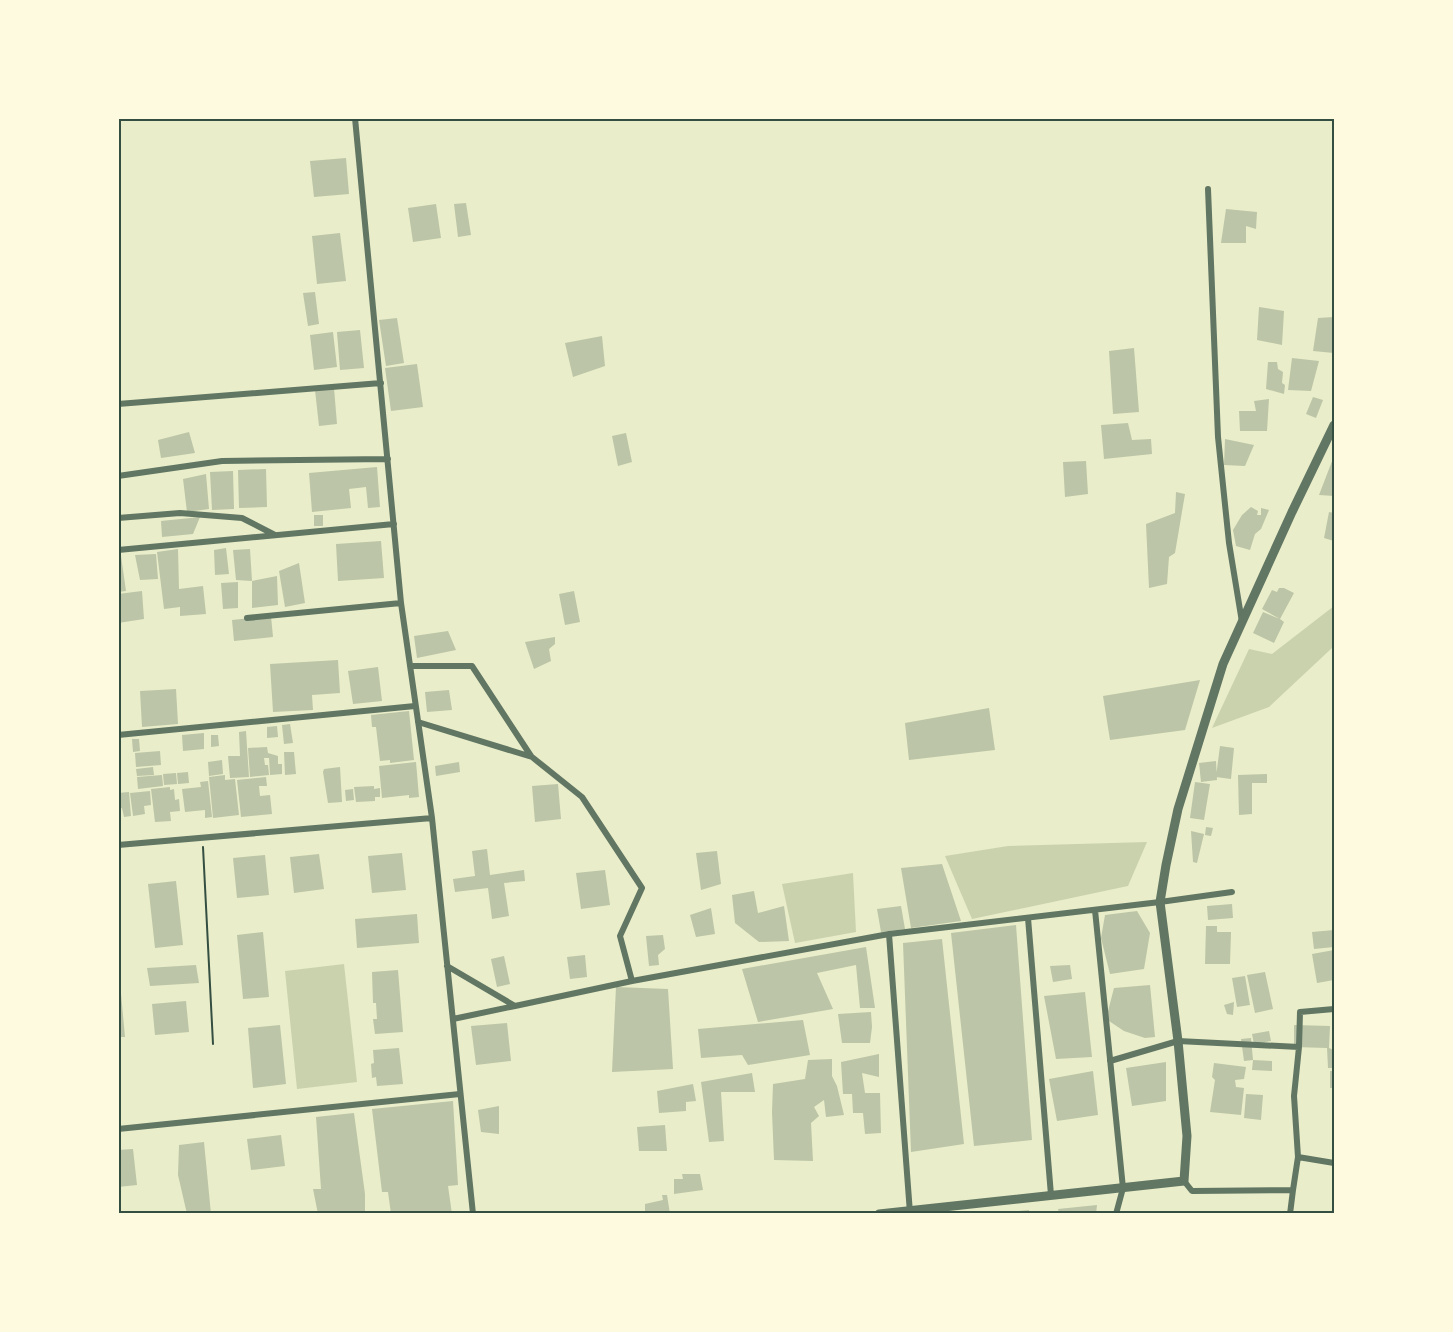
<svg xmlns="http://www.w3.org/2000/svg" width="1453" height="1332" font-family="'Asap Condensed',sans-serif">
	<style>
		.green { fill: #cad2ad }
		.building { fill: #bcc5a7 }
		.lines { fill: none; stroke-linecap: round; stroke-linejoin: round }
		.path { stroke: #344e41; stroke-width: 2 }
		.minor { stroke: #617663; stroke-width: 6 }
		.tertiary { stroke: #617663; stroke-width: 9 }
		.neatline { fill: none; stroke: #344e41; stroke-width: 2 }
	</style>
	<rect width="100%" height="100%" fill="#e9edc9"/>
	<path class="green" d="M1334,606V644L1332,648L1269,707L1212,728L1249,649L1272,654Z
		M1147,842L1128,886L972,919L945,856L1008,846Z
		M853,873L856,932L795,943L782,884Z
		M344,964L357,1082L297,1089L285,971Z"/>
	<path class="building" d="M346,158L349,194L314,197L310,161Z
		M466,203L471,235L458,237L454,204Z
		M436,204L441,238L413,242L408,208Z
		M1226,209L1257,212L1256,229L1246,226V243H1221Z
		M340,233L346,281L317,284L312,236Z
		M315,292L319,324L308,326L303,293Z
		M1259,307L1284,311L1282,345L1257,340Z
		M1334,317V353L1313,351L1318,318Z
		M397,318L404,363L386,366L379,320Z
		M360,330L364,368L340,370L337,332Z
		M333,332L337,367L314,370L310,335Z
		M602,336L605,366L573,377L565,343Z
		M1134,348L1139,412L1113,414L1109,351Z
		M1292,358L1319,361L1311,391L1288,390Z
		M1268,362H1277L1278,369L1283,372L1282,383L1285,385L1284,394L1266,389Z
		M417,364L423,407L391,411L385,368Z
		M334,388L337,424L319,426L315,390Z
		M1313,397L1323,400L1316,418L1306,414Z
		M1269,399L1267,431H1240L1239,411H1256L1254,401Z
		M1128,423L1132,440L1151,439L1152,454L1104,459L1101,425Z
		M189,432L195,453L161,458L158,440Z
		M626,433L632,462L618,466L612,436Z
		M1225,439L1254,445L1245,466L1224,465Z
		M1334,456V496L1319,495Z
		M1086,461L1088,494L1065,497L1063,462Z
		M377,467L380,507L368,508L366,487L349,489L351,508L312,512L309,473Z
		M266,469L267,507L239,508L238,470Z
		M233,471L234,509L212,510L210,472Z
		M206,474L209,509L187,512L183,479Z
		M1176,492L1185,494L1175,553L1169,557L1167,584L1149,588L1146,524L1175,513Z
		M1251,507L1258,511L1257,515H1261V508L1269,510L1261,529L1255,534L1250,550L1236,546L1233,530L1242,515Z
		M1329,512L1334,513V541L1324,538Z
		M314,515H323V526H314Z
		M200,517L193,534L162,537L161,521Z
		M381,541L384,578L338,581L336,544Z
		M226,548L229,574L215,575L214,550Z
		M178,549L179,589L203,586L206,614L180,616V607L164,609L157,552Z
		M250,549L252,581L236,580L233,550Z
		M156,554L158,579L140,580L135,555Z
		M118,556H121L126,591L118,592Z
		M299,563L305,603L285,607L279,571Z
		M277,576L278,605L252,608V581Z
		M238,582V608L223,609L221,583Z
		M1279,588H1284L1294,593L1280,619L1262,609L1272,590L1277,592Z
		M142,591L144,619L118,623V594Z
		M574,591L580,622L565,625L559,594Z
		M1263,612L1280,619L1284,622L1274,643L1253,633Z
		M271,616L273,637L234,641L232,620Z
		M448,631L456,650L417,658L414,636Z
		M555,637V644L549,649L551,661L534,669L525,642Z
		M338,660L340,693L312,695L313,710L273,712L270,664Z
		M378,667L382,701L353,704L348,671Z
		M1200,680L1185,730L1110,740L1103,696Z
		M176,689L178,724L142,727L140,691Z
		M449,690L452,710L427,712L425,692Z
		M989,708L995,750L909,760L905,723Z
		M409,711L414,760L390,763V760L380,761L376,727H372L371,715Z
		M290,724L293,743L284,744L282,725Z
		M277,726L278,737L267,738V727Z
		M246,731L249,777L230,778L228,756H240L239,732Z
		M204,733V749L183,751L182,735Z
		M211,735H218L219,746L211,747Z
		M132,739H139L140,751L133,752Z
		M1220,746L1234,748L1231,779L1216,777Z
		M267,747L268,753L278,756V764H282V774L270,775L269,758H264L265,765H268L269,775L250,777L248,748Z
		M160,751L161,765L136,767L135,753Z
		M284,752H294L296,774L285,775Z
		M222,760L223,774L209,776L208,762Z
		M1216,761L1217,780L1201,782L1199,763Z
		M416,762L419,797L409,798V795L382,798L379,766Z
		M459,762L460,772L436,776L435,766Z
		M153,767L154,775L137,776L136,769Z
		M340,767L342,802L328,803L323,772L324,769Z
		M188,772L189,783L178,784L177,773Z
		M176,773L177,784L164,785L163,774Z
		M1267,774V783H1252V814L1239,815L1238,775Z
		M162,775L163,786L138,789L137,777Z
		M225,775V780L235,779L239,815L213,818L209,777Z
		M266,777L267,786H259L260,796L270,795L272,814L241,817L237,780Z
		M208,781L212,817L205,818V810L185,812L182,789L201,787L200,782Z
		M1195,782L1210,784L1204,820L1190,818Z
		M558,784L561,819L535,822L532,786Z
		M374,786V789L380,788V797H375V801L356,802L354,787Z
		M170,787V790L174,789L175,800L179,799L180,811L170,812L171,821L155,822L151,789Z
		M353,789L354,800L346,801L345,790Z
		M150,791L151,805L144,806L145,814L133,816L130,793Z
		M129,792L131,816L124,817L122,808L118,809V793Z
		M1206,827L1213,828L1211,836L1205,835Z
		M1191,831L1204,834L1197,863L1193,862Z
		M487,849L490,875L524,870L525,881L504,883L509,916L492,919L488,888L455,892L453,879L475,876L472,851Z
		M717,851L721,884L701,890L696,853Z
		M402,853L406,890L372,893L368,856Z
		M319,854L324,889L294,893L290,857Z
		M265,855L269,895L237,898L233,858Z
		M942,864L961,921L911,928L901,868Z
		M605,870L610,905L581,909L576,873Z
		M176,881L183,945L155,948L148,884Z
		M754,891L758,913L784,906L789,941L759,942L735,923L732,895Z
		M1232,904L1233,918L1208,920L1207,906Z
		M901,906L905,929L881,932L877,909Z
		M711,908L715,934L696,937L690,915Z
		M1137,911L1150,933L1144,969L1110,974L1101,938L1105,915Z
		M417,914L419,943L357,948L355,919Z
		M1016,925L1032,1140L974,1146L951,933Z
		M1206,926H1217V932H1231L1230,964H1205Z
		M1334,930V947L1314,949L1312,932Z
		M263,932L269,997L243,999L237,935Z
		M663,935L665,949L658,955L659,965L649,966L646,936Z
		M942,939L964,1144L911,1152L903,943Z
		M866,947L875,1008H860L856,965L817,973L833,1009L758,1022L742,969Z
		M1334,950V980L1317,983L1312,954Z
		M585,955L587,977L570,979L567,957Z
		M504,956L510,984L497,987L491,959Z
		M196,965L199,983L150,986L147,968Z
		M1070,965L1072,979L1053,982L1050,966Z
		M398,970L403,1032L375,1034L373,1019H377L376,1003H373L372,972Z
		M1265,972L1273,1009L1255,1013L1247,975Z
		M1245,976L1250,1005L1237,1007L1232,978Z
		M118,983H120L125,1037H118Z
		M1150,985L1155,1037L1145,1038L1124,1031L1106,1019L1114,988Z
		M616,987L668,989L673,1069L612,1072Z
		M1085,992L1092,1057L1056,1059L1044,996Z
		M186,1001L189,1032L155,1035L152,1004Z
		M1234,1002L1233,1015L1227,1014L1224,1005Z
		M871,1012L872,1027L870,1043H842L838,1014Z
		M803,1020L810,1055L748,1065L742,1055L701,1058L698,1029Z
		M507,1023L511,1061L476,1065L471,1026Z
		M280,1025L286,1084L253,1088L248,1028Z
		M1294,1025L1330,1026L1329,1048L1334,1050V1068H1328L1327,1048L1294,1047Z
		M1269,1031L1271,1041L1254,1044L1252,1034Z
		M1251,1038L1253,1060L1244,1061L1241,1039Z
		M399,1048L403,1084L377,1086L376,1077L372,1078L371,1064L374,1063L373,1050Z
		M879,1054V1077L862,1073L865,1093H880L881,1133L865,1134L863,1113H853L852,1094H843L841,1062Z
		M832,1059V1076L837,1086L844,1115L826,1117L824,1100L814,1107L819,1116L811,1123L813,1161L774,1160L772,1112L773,1084L805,1079L808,1060Z
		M1253,1060L1272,1061V1071L1252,1070Z
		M1166,1062V1101L1132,1106L1126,1068Z
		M1214,1063L1246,1067L1244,1079L1235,1080L1236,1087L1244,1088L1241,1115L1210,1112L1215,1080L1212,1077Z
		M1093,1071L1098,1115L1057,1121L1049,1079Z
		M1330,1071H1334V1088H1330Z
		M752,1073L755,1092H721L724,1141L709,1142L701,1082Z
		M693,1084L696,1101L686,1102V1111L659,1113L657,1091Z
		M1246,1094L1263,1095L1261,1120L1244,1118Z
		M453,1101L458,1185L448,1186L452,1214H391L388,1192H382L372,1109Z
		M499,1106V1134L481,1132L478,1110Z
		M354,1113L365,1194V1214H318L313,1189H321L316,1117Z
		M665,1125L667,1151H639L637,1127Z
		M281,1135L285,1166L251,1170L247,1139Z
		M204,1142L211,1214H187L178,1175L179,1145Z
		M133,1149L137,1185L118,1187V1150Z
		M682,1174H700L703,1190L674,1194V1179H683Z
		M662,1195H667L670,1214H645V1204L663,1200Z
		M1097,1205L1096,1214H1059L1058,1209Z
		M1029,1210V1214H1009V1212Z"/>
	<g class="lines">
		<path class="path" d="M203,847L213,1044"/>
		<path class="minor" d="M355,118L401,603L432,818
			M1208,189L1218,437L1229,543L1242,622
			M118,404L381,383
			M118,476L222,461L388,459
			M118,518L180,513L242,518L275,535
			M118,550L394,524
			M247,618L401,603
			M410,666H472L531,756
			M418,722L532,757L582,797L642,888L620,936L632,981
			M118,735L415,706
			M118,845L432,818L473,1214
			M1095,910L1123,1188L1116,1214
			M1028,918L1051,1195
			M889,934L910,1213
			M447,966L515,1006L632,981L889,934L1160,902L1232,892
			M453,1019L515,1006
			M1110,1061L1178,1041L1299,1047L1300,1012L1334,1009
			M118,1129L460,1094
			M1298,1157L1334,1163
			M1184,1181L1192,1191L1293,1190L1290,1214
			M1293,1190L1298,1157L1294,1096L1299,1047"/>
		<path class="tertiary" d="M879,1214L1184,1181L1187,1136L1178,1041L1160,902L1166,865L1178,809L1223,664L1292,512L1334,425"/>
	</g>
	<rect width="1453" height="1332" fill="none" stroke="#fefae0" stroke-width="240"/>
	<rect x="120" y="120" width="1213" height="1092" class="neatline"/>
</svg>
